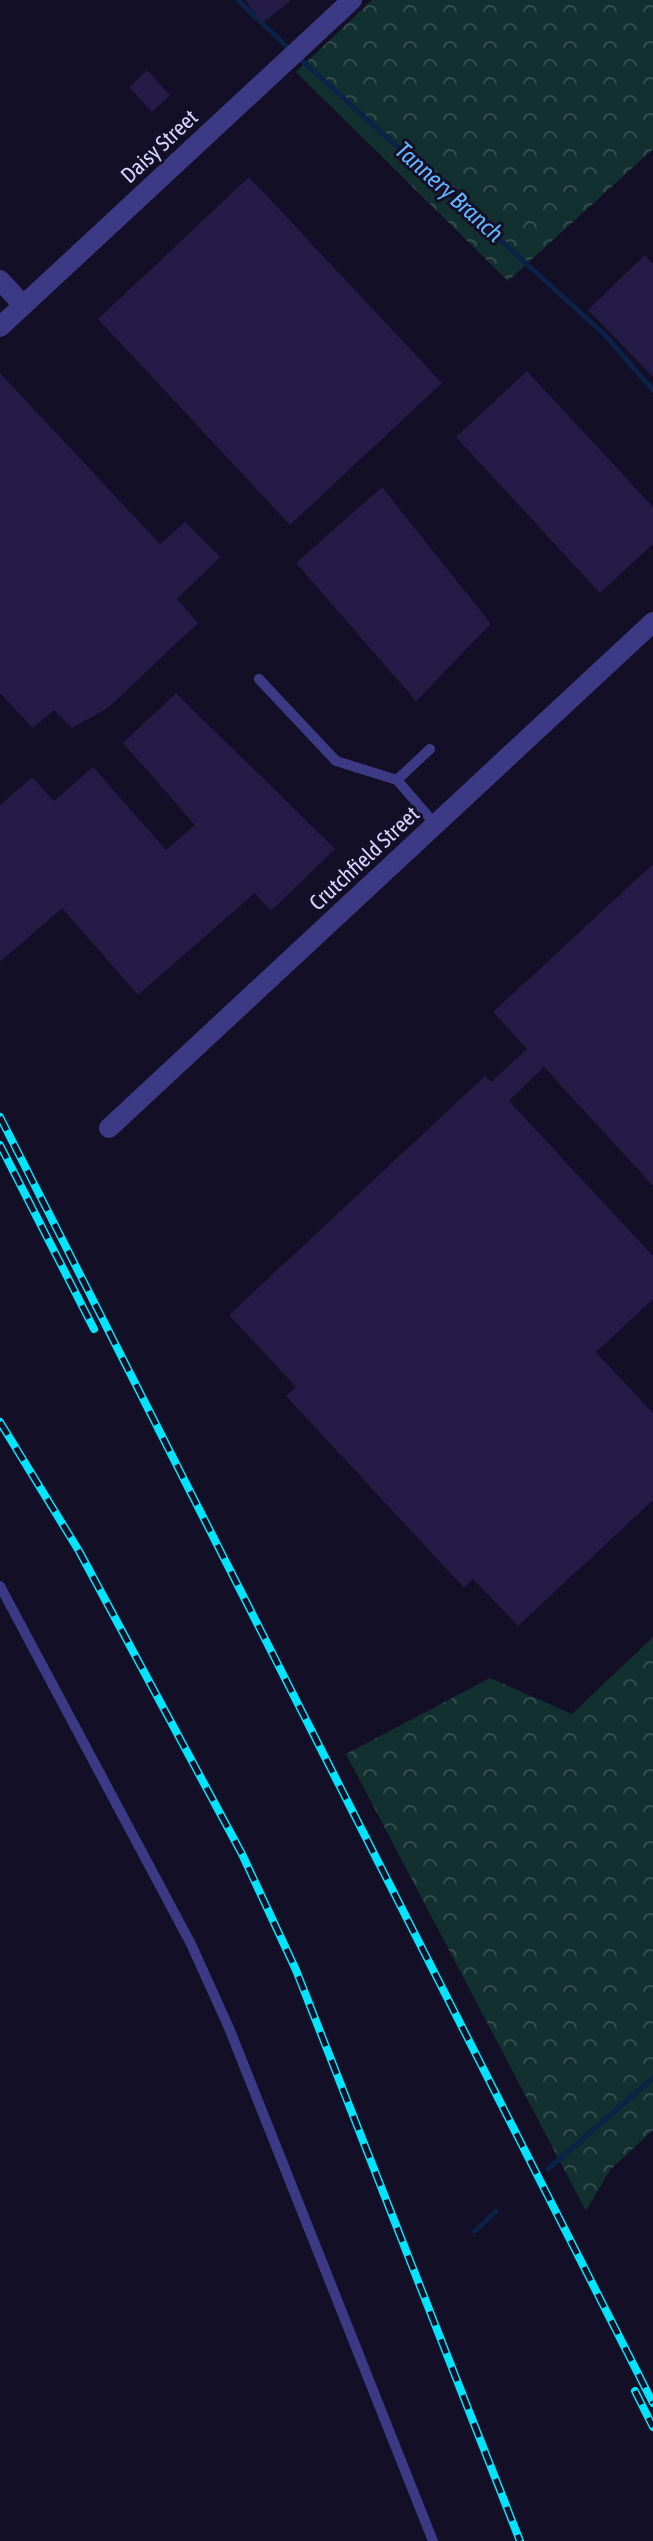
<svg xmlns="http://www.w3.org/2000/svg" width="653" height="2541" font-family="'Asap Condensed',sans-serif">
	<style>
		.forest { fill: url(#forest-crowns) }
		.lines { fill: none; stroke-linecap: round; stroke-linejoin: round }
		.stream { stroke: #0c2248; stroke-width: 5 }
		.building { fill: #241b47 }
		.lane { stroke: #3d3a85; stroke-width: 10 }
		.street { stroke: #3d3a85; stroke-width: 20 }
		.rail-casing { stroke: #00e5ff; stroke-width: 8 }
		.rail { stroke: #130f26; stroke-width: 5; stroke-dasharray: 15; stroke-linecap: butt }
		.labels { text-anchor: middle; stroke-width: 6; stroke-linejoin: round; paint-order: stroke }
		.street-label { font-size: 22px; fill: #d9d4ff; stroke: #130f26 }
		.water-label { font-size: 24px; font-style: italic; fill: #62b6ff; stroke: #130f26 }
	</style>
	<defs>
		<pattern id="forest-crowns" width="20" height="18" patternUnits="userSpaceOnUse" patternTransform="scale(2)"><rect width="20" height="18" fill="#12302f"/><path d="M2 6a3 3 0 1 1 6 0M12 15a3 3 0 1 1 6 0" fill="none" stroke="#344d4e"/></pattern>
	</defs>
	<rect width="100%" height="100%" fill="#130f26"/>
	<path class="forest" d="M372,0H653V149L508,281L296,72Z
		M653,1637V2130L610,2170L586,2211L346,1754L490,1678L572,1714Z"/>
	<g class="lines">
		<path class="stream" d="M238,0L289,49
			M297,56L604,334L653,390
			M548,2169L653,2078
			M475,2231L496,2211"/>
	</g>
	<path class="building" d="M245,0H291L263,23Z
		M147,70L170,95L152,112L129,87Z
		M249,177L442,383L290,525L98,319Z
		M645,255L653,264V377L588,310Z
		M527,371L653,507V544L600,593L456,437Z
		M0,373L160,544L185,522L220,557L177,599L198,623L108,708L72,728L54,710L33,728L0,693Z
		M382,487L491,624L416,701L296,563Z
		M176,693L335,849L271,911L255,893L138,995L62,908L0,962V805L32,777L54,801L93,767L166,850L195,825L123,743Z
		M653,864V1186L544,1067L509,1101L653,1256V1299L596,1352L653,1413V1500L518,1626L473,1579L464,1588L286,1396L296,1387L229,1315L485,1076L491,1082L527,1049L493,1012Z"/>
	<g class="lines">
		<path class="lane" d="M259,679L336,761L397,780
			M430,749L397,780L435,824
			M0,1586L191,1944L229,2028L433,2541"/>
		<path class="street" d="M0,280L23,305
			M0,327L352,0
			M109,1128L653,622"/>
		<defs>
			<path id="rail" d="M0,1117L653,2403
				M0,1145L94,1329
				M0,1422L79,1551L242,1854L296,1970L520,2541
				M635,2391L653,2427"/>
		</defs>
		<use href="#rail" class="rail-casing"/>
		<use href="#rail" class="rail"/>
	</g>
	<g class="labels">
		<g class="street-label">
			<text transform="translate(159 146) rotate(-43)" y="8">Daisy Street</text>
			<text transform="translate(364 858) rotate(-43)" y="8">Crutchfield Street</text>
		</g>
		<g class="water-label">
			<text transform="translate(449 192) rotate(42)" y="8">Tannery Branch</text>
		</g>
	</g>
</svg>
